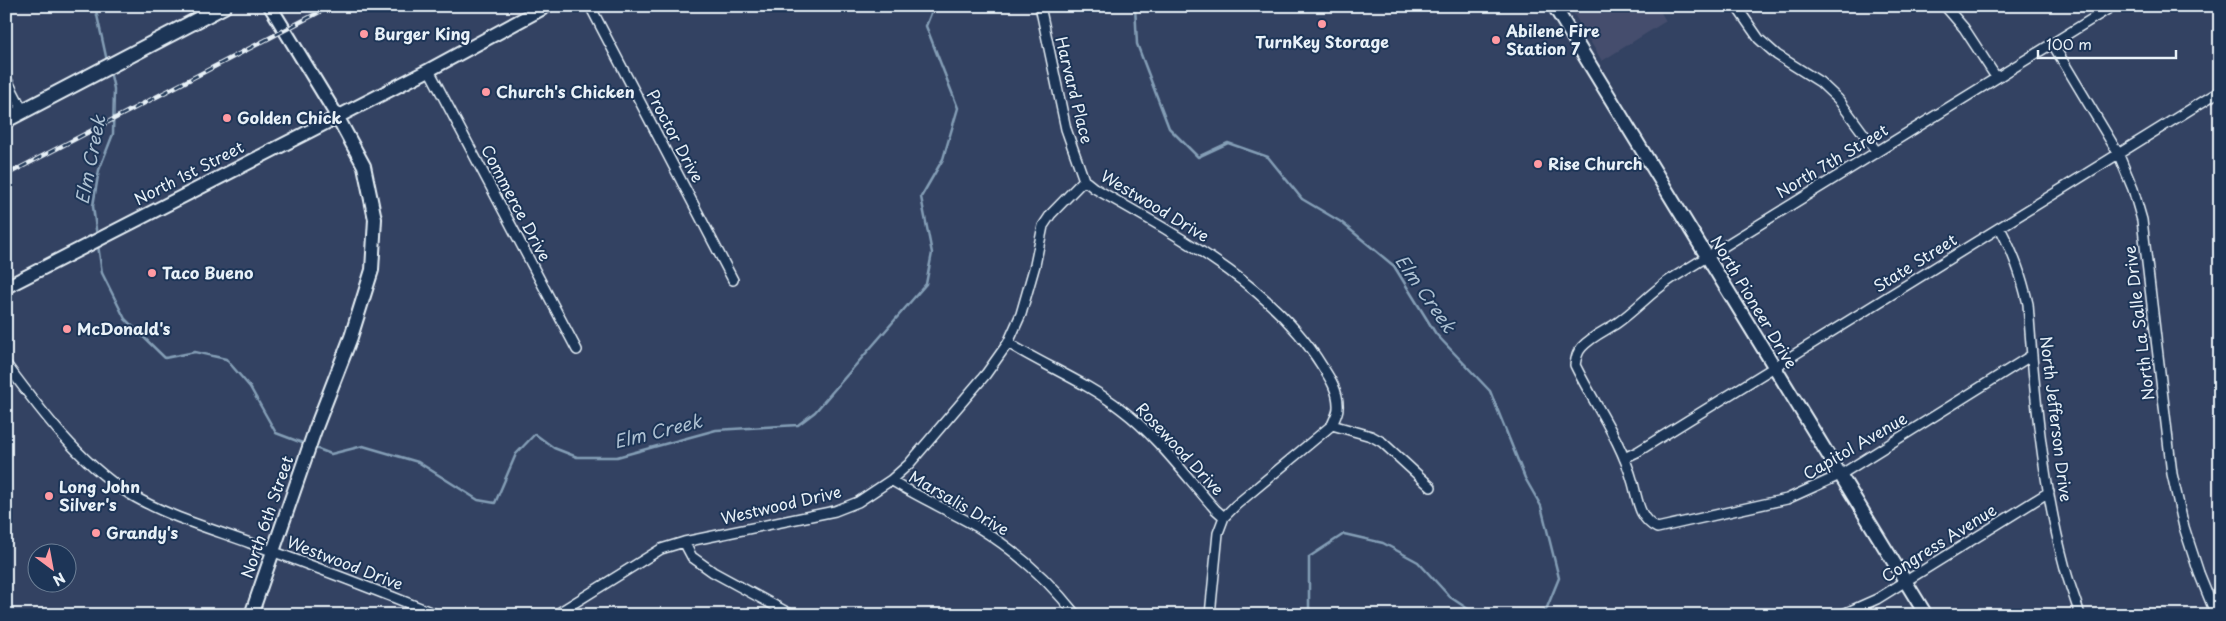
<svg xmlns="http://www.w3.org/2000/svg" width="2226" height="621" font-family="'Playpen Sans',sans-serif">
	<style>
		.built { fill: #454e6d }
		.lines { fill: none; stroke-linecap: round; stroke-linejoin: round }
		.stream { stroke: #849eb6; stroke-width: 2.5 }
		.street-casing { stroke: #e8f1f8; stroke-width: 12 }
		.secondary-casing { stroke: #e8f1f8; stroke-width: 16 }
		.primary-casing { stroke: #e8f1f8; stroke-width: 18 }
		.street { stroke: #1d3557; stroke-width: 9 }
		.secondary { stroke: #1d3557; stroke-width: 12 }
		.primary { stroke: #1d3557; stroke-width: 14 }
		.rail-casing { stroke: #e8f1f8; stroke-width: 4.5 }
		.rail { stroke: #1d3557; stroke-width: 2.5; stroke-dasharray: 8; stroke-linecap: butt }
		.poi-dot { fill: #ff9aa2; stroke: #1d3557; stroke-width: 2 }
		.labels { text-anchor: middle; stroke-width: 4; stroke-linejoin: round; paint-order: stroke }
		.poi-label { font-size: 16px; font-weight: bold; fill: #e8f1f8; stroke: #1d3557; text-anchor: start }
		.street-label { font-size: 16px; fill: #e8f1f8; stroke: #1d3557 }
		.water-label { font-size: 18px; font-style: italic; fill: #aec1d2; stroke: #1d3557 }
	</style>
	<rect width="100%" height="100%" fill="#334262"/>
	<filter id="ink" filterUnits="userSpaceOnUse"><feTurbulence type="fractalNoise" baseFrequency=".02" numOctaves="2"/><feDisplacementMap in="SourceGraphic" scale="10" xChannelSelector="R" yChannelSelector="G"/><feConvolveMatrix kernelMatrix="1 2 1 2 8 2 1 2 1" color-interpolation-filters="sRGB"/></filter>
	<g filter="url(#ink)">
		<path class="built" d="M1569,6H1657L1666,21L1602,61Z"/>
		<g class="lines">
			<path class="stream" d="M95,6L107,61
				M1135,6L1137,44L1169,128L1198,157L1228,143L1268,157L1302,199L1341,222L1394,266L1436,334L1490,391L1525,478L1541,506L1559,578L1546,610L1536,615
				M97,237L93,206L99,170L113,134L114,89L110,71
				M98,245L102,273L125,319L165,358L195,352L226,359L250,387L276,433L305,444
				M313,447L331,454L363,446L418,462L478,500L495,503L516,454L535,434L554,448L577,457H617L716,430L798,425L815,412L926,284L932,253L921,197L943,159L958,108L926,26L934,6
				M1309,615V557L1344,534L1383,543L1418,562L1450,597L1468,609L1485,615"/>
			<defs>
				<path id="street" d="M590,6L733,280
					M1040,6L1066,129L1084,180L1094,188C1173,233 1274,286 1322,366C1330,378 1339,392 1338,408C1338,413 1334,420 1332,425L1236,505L1224,517L1218,533L1210,615
					M1736,6L1759,39L1777,55L1820,82L1838,99L1877,152
					M1945,6L1964,28L1996,77
					M2052,43L2118,153L2133,189L2142,220L2172,474L2184,527L2199,573L2216,615
					M429,70L577,350
					M6,78L23,111
					M2000,228C2014,255 2021,274 2028,304C2034,389 2042,482 2064,564C2068,581 2075,598 2080,615
					M1008,343C1045,366 1086,382 1121,409C1157,436 1185,475 1215,509L1224,517
					M2032,355L1840,475L1787,499L1657,528C1639,519 1638,501 1633,483C1621,440 1594,404 1575,365C1576,358 1577,352 1582,347C1592,336 1605,331 1617,323C1636,310 1651,292 1671,279L2113,6
					M6,364C41,411 78,461 128,493C166,516 209,528 250,543C313,566 376,590 438,615
					M1332,425L1371,436L1382,442L1431,487
					M1624,458L1637,452L2220,91
					M891,480C918,497 948,510 976,526C1015,550 1048,579 1076,615
					M684,542L692,557L713,572L792,615
					M555,615L661,549L684,542L835,511L858,502L891,480L909,464L986,374L1008,343L1021,314L1035,265L1043,226L1051,214L1084,180
					M1841,615L1877,599L2049,492"/>
				<path id="secondary" d="M1554,6L1926,615
					M6,287L429,70L547,6
					M251,615L315,430L351,337L372,270L375,219L364,166L337,116L270,6"/>
				<path id="primary" d="M6,120L224,6"/>
			</defs>
			<use href="#street" class="street-casing"/>
			<use href="#secondary" class="secondary-casing"/>
			<use href="#primary" class="primary-casing"/>
			<use href="#street" class="street"/>
			<use href="#secondary" class="secondary"/>
			<use href="#primary" class="primary"/>
			<defs>
				<path id="rail" d="M6,175L331,6"/>
			</defs>
			<use href="#rail" class="rail-casing"/>
			<use href="#rail" class="rail"/>
		</g>
	</g>
	<g class="poi-dot">
		<circle cx="1322" cy="24" r="5"/>
		<circle cx="364" cy="34" r="5"/>
		<circle cx="1496" cy="40" r="5"/>
		<circle cx="486" cy="92" r="5"/>
		<circle cx="227" cy="118" r="5"/>
		<circle cx="1538" cy="164" r="5"/>
		<circle cx="152" cy="273" r="5"/>
		<circle cx="67" cy="329" r="5"/>
		<circle cx="49" cy="496" r="5"/>
		<circle cx="96" cy="533" r="5"/>
	</g>
	<g class="labels">
		<g class="poi-label">
			<text x="1506" y="37">Abilene Fire<tspan x="1506" dy="18">Station 7</tspan></text>
			<text x="374" y="40">Burger King</text>
			<text x="1322" y="48" text-anchor="middle">TurnKey Storage</text>
			<text x="496" y="98">Church's Chicken</text>
			<text x="237" y="124">Golden Chick</text>
			<text x="1548" y="170">Rise Church</text>
			<text x="162" y="279">Taco Bueno</text>
			<text x="77" y="335">McDonald's</text>
			<text x="59" y="493">Long John<tspan x="59" dy="18">Silver's</tspan></text>
			<text x="106" y="539">Grandy's</text>
		</g>
		<g class="street-label">
			<text transform="translate(1074 90) rotate(76)" y="6">Harvard Place</text>
			<text transform="translate(675 136) rotate(62)" y="6">Proctor Drive</text>
			<text transform="translate(1832 161) rotate(-31)" y="6">North 7th Street</text>
			<text transform="translate(189 173) rotate(-27)" y="6">North 1st Street</text>
			<text transform="translate(516 203) rotate(62)" y="6">Commerce Drive</text>
			<text transform="translate(1155 206) rotate(31)" y="6">Westwood Drive</text>
			<text transform="translate(1915 263) rotate(-32)" y="6">State Street</text>
			<text transform="translate(1754 302) rotate(59)" y="6">North Pioneer Drive</text>
			<text transform="translate(2139 323) rotate(-97)" y="6">North La Salle Drive</text>
			<text transform="translate(2056 419) rotate(83)" y="6">North Jefferson Drive</text>
			<text transform="translate(1855 446) rotate(-30)" y="6">Capitol Avenue</text>
			<text transform="translate(1180 449) rotate(47)" y="6">Rosewood Drive</text>
			<text transform="translate(959 503) rotate(30)" y="6">Marsalis Drive</text>
			<text transform="translate(781 505) rotate(-13)" y="6">Westwood Drive</text>
			<text transform="translate(267 517) rotate(-71)" y="6">North 6th Street</text>
			<text transform="translate(1939 543) rotate(-32)" y="6">Congress Avenue</text>
			<text transform="translate(345 563) rotate(21)" y="6">Westwood Drive</text>
		</g>
		<g class="water-label">
			<text transform="translate(91 160) rotate(-79)" y="6">Elm Creek</text>
			<text transform="translate(1425 294) rotate(55)" y="6">Elm Creek</text>
			<text transform="translate(658 432) rotate(-14)" y="6">Elm Creek</text>
		</g>
	</g>
	<rect width="2226" height="621" fill="none" stroke="#1d3557" stroke-width="25"/>
	<rect x="12" y="12" width="2201" height="596" fill="none" stroke="#e8f1f8" stroke-width="2" filter="url(#ink)"/>
	<g transform="translate(52 568) rotate(148)"><circle r="24" fill="#1d3557" stroke="#6e8097"/>
	<path d="M0-4L9 19L0 12L-9 19Z" fill="#ff9aa2"/>
	<text y="-8" font-size="14" font-weight="bold" text-anchor="middle" fill="#e8f1f8">N</text>
	</g>
	<path d="M2038 50v8h138v-8" fill="none" stroke="#e8f1f8" stroke-width="2.5"/>
	<text x="2046" y="50" font-size="15" fill="#e8f1f8" stroke="#1d3557" stroke-width="4" paint-order="stroke">100 m</text>
</svg>
